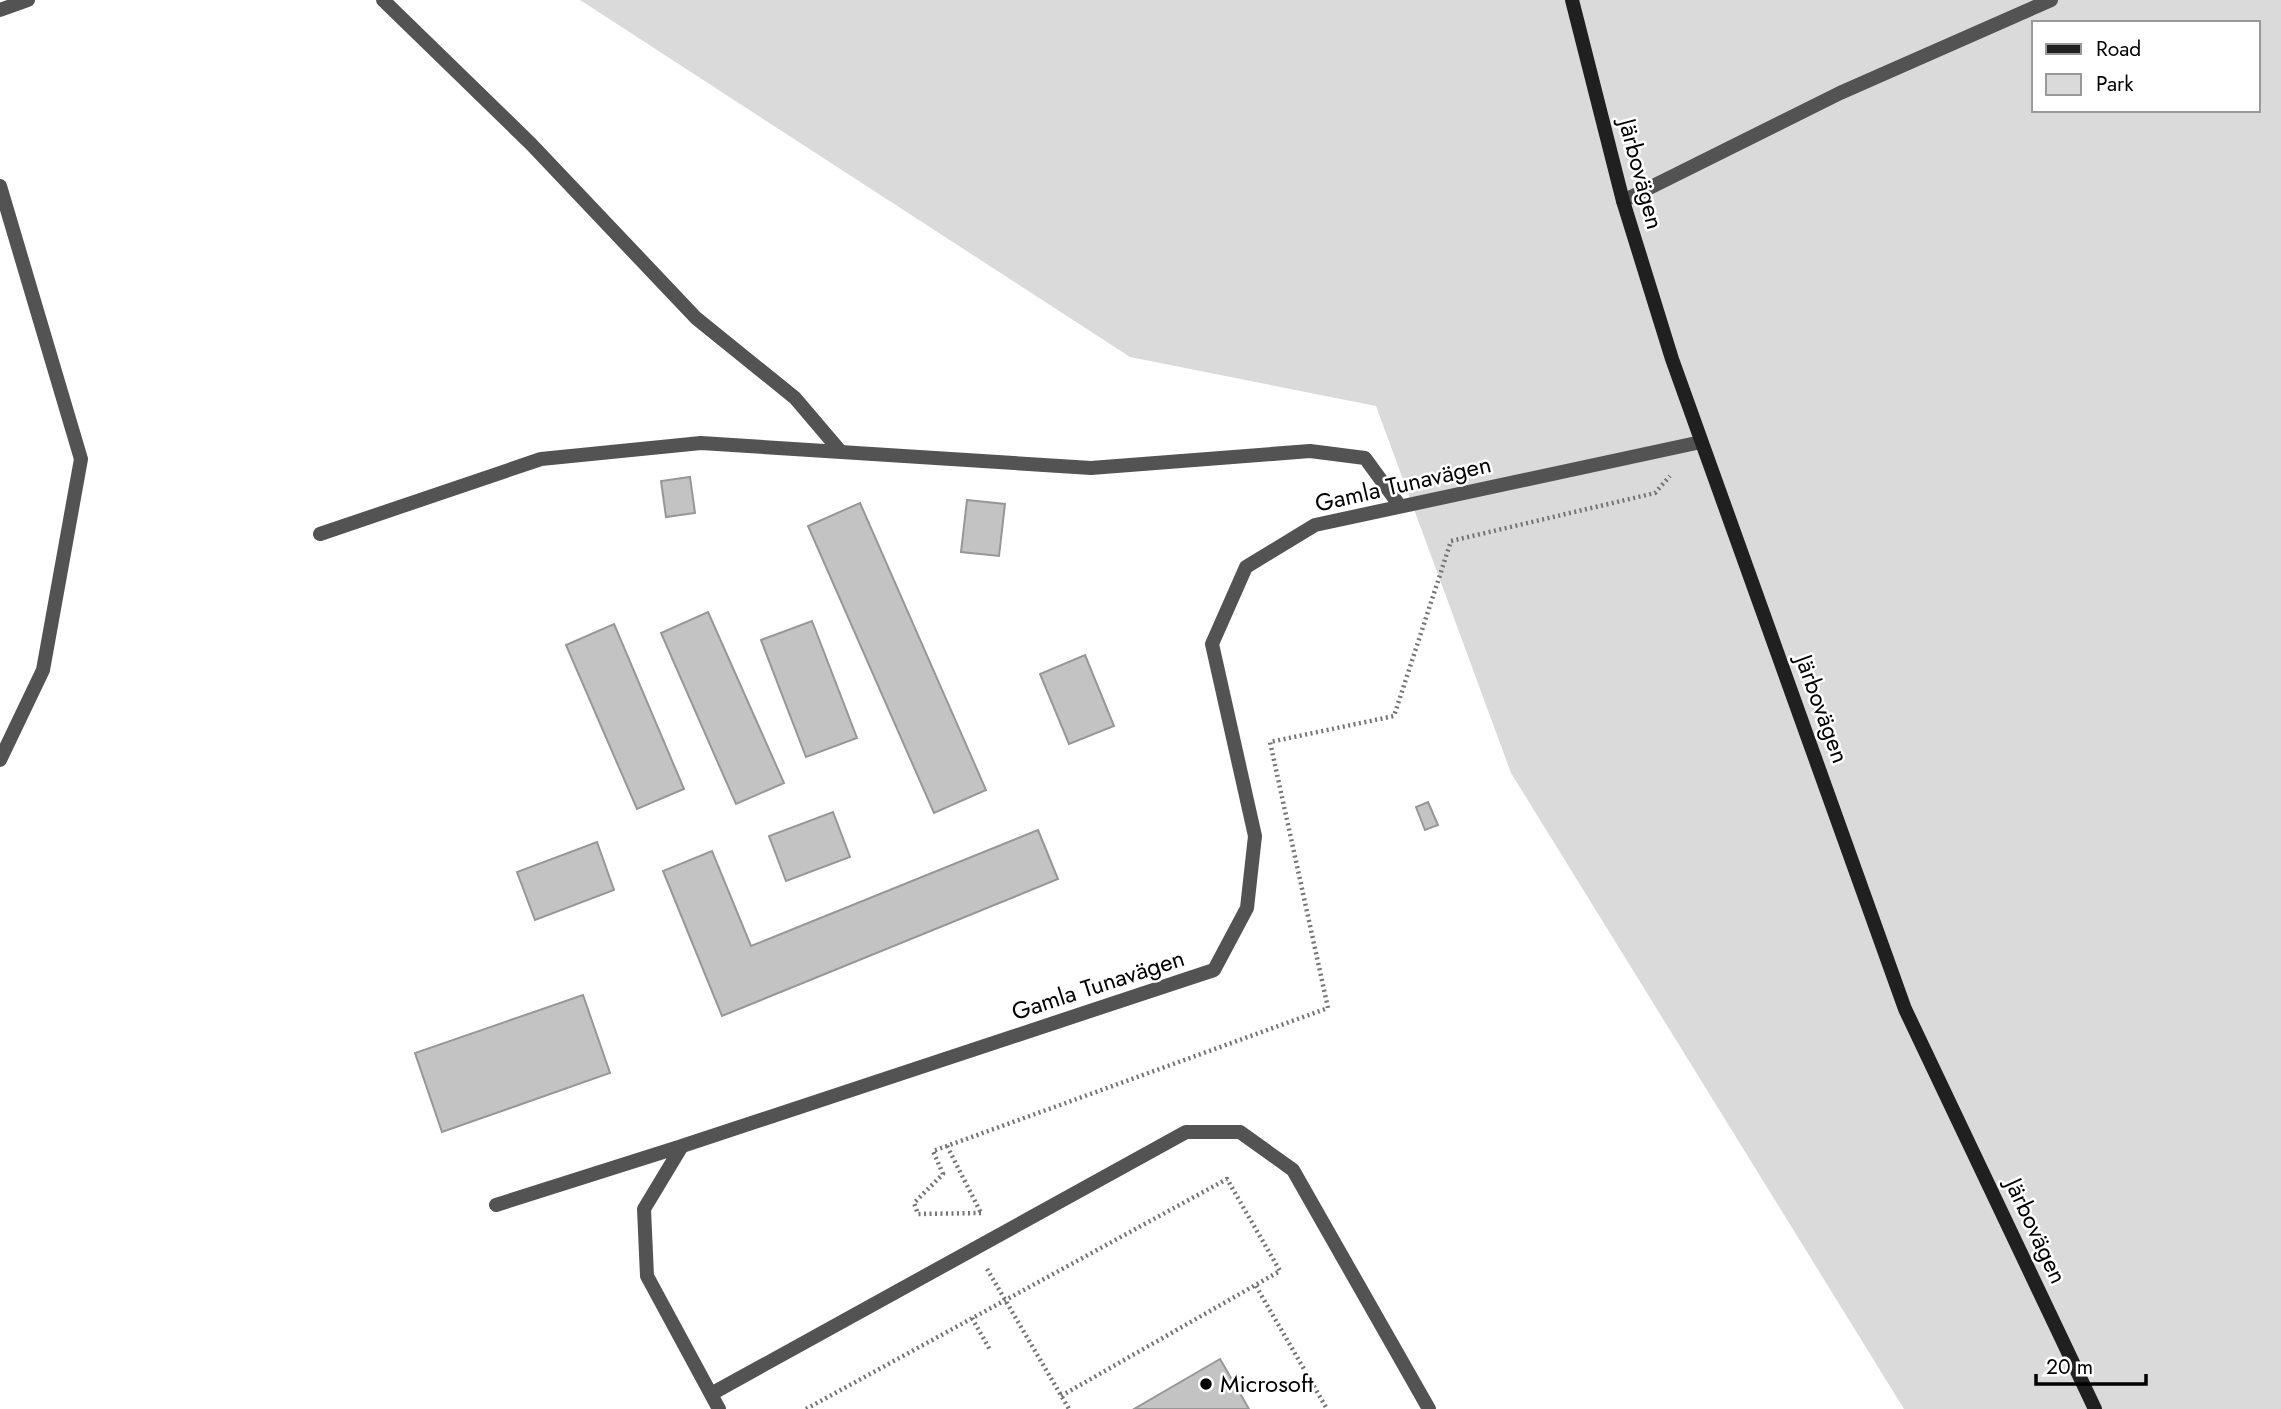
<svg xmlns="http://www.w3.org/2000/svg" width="2281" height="1409" font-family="Jost,sans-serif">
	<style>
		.green { fill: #dadada; fill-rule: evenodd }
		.building { fill: #c3c3c3; stroke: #979797; stroke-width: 2 }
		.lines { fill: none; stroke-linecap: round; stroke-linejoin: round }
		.path { stroke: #757575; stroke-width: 4.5; stroke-dasharray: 2 3.5; stroke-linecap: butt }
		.service { stroke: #535353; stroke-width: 14 }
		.secondary { stroke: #202020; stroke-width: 14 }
		.poi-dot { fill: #000; stroke: #fff; stroke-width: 2.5 }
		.labels { text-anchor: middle; stroke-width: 5; stroke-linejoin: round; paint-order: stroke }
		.street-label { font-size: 24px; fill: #000; stroke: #fff }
		.poi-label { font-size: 24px; fill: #000; stroke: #fff; text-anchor: start }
	</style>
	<rect width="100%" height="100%" fill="#fff"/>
	<path class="green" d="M580,0H2281V1409H1904L1511,773L1376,406L1130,357ZM2034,23H2258V110H2034Z"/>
	<path class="building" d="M690,477L695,513L666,517L661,481Z
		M967,500L1005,504L999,556L961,552Z
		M860,503L986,790L934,813L808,526Z
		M708,612L784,783L736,804L661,633Z
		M812,621L857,738L806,757L761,640Z
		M614,624L684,789L637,809L566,645Z
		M1085,655L1114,726L1069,744L1040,674Z
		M1428,802L1438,825L1425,830L1416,807Z
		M833,812L850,857L786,881L769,836Z
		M1038,830L1058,879L722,1016L663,871L712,851L751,946Z
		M597,842L614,890L535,920L517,872Z
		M583,995L610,1073L442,1132L415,1053Z
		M1220,1359L1249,1409H1134Z"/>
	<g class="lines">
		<path class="path" d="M947,1146L981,1213
			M981,1213L918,1214L914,1203L943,1174L933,1151L1328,1008L1270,742L1394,716L1451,541L1655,493L1670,476
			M987,1269L1069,1409
			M1256,1286L1327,1409
			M972,1318L990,1350
			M806,1409L1227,1179L1280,1271L1061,1396"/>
		<path class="service" d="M383,0L531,144L696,318L795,398L841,452
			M0,10L28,0
			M0,186L81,459L43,670L0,760
			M1623,201L1840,93L2051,0
			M320,534L541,459L701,443L1091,468L1310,451L1365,458L1400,506
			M496,1205L682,1146
			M711,1394L1186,1132H1240L1293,1170L1429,1409
			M719,1409L647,1276L644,1209L682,1146L1214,970L1247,908L1255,836L1212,644L1246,567L1315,525L1701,442"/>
		<path class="secondary" d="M1572,0L1623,201L1672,359L1905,1009L2095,1409"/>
	</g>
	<circle class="poi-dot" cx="1206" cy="1384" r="7"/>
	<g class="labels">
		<g class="street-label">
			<text transform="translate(1641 174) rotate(75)" y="8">Järbovägen</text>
			<text transform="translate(1403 484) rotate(-13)" y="8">Gamla Tunavägen</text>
			<text transform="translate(1822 709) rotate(70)" y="8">Järbovägen</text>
			<text transform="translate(1098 985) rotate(-18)" y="8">Gamla Tunavägen</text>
			<text transform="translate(2036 1231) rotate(65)" y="8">Järbovägen</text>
		</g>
		<g class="poi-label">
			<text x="1220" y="1392">Microsoft</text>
		</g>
	</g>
	<rect x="2032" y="21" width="228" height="91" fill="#ffffff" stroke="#999999" stroke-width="2"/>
	<rect x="2046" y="44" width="35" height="10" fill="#202020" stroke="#999999" stroke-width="2"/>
	<text x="2096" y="56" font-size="21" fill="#000000">Road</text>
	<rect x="2046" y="74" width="35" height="21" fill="#dadada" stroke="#999999" stroke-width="2"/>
	<text x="2096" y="91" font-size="21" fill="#000000">Park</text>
	<path d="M2036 1374v10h110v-10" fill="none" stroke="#000000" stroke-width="3.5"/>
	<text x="2046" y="1374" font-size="21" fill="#000000" stroke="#ffffff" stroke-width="5" paint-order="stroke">20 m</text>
</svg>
